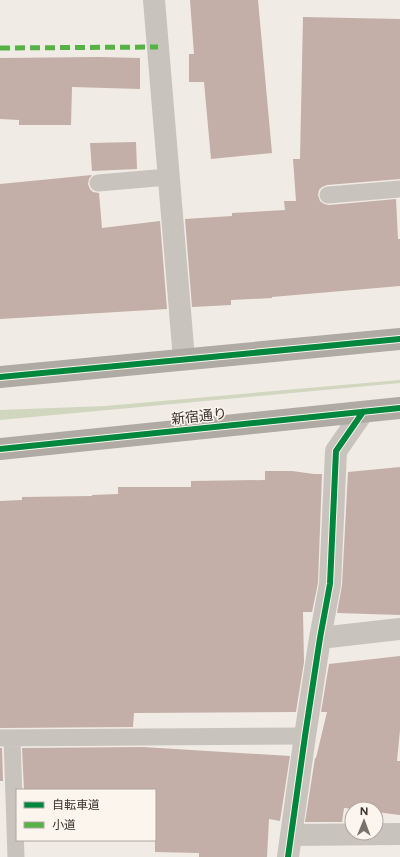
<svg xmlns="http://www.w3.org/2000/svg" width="400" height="857" font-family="Figtree,'Noto Sans JP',sans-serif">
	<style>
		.green { fill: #d1d6bf }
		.building { fill: #c3afa7 }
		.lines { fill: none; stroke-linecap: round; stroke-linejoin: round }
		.lane { stroke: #c9c3be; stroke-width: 17 }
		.street { stroke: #c9c3be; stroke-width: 22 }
		.highway { stroke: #afaaa4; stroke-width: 22 }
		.quiet { stroke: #57b246; stroke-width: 5; stroke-dasharray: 10 5; stroke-linecap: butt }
		.cycleway-casing { stroke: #fbf5ee; stroke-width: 8 }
		.cycleway { stroke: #00873e; stroke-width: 6 }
		.labels { text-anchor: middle; stroke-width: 3; stroke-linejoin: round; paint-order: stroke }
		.street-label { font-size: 14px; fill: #3b302b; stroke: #fbf5ee }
	</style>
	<rect width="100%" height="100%" fill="#f0ebe5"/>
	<path class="green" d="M400,380V383L0,420V410L105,406Z"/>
	<path class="building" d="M190,0H258L272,153L211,159L204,82H189V54H194Z
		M303,17L400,19V179L327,185L322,187L319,190L318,195L320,201L324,204L329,205L396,199L398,239H400V286L272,297V298L231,300V305L192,307L185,219L232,216V213L285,210L284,201H296L293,159H300Z
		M98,57L140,58V89L72,87L71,125H19V120L0,119V58Z
		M136,142L137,169L92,171L90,143Z
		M92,175L89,179L88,184L90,189L93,192L99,193L102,228L160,221L167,309L0,319V184Z
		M400,467V615L337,613L342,585L348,472Z
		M265,471H292L314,474H322L318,583L312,612H303L304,662L296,712L134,713L133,727L0,728V501L22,500V497L92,496V495L118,494V487H191V481L265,480Z
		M400,656V730L397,761H400V815L376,812V809H353L344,808L342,822H305L315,758H316L327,712H321L329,664Z
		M143,747L290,756L280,821L269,819L267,857H199V853L155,852V790H24L22,748Z
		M0,748H2L3,781H0Z"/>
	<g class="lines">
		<path class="lane" d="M98,183L168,177
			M328,195L400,189
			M0,738L305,736
			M12,738L16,857"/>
		<path class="street" d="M154,0L184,359
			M320,638L400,629
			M291,835L400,834
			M288,857L305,736L320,638L330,584L336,451L363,412"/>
		<path class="highway" d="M0,377L400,339
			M0,449L400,408"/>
		<path class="quiet" d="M0,48L158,47"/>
		<defs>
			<path id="cycleway" d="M0,377L400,339
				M0,449L400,408
				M288,857L305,736L320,638L330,584L336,451L363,412"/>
		</defs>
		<use href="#cycleway" class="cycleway-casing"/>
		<use href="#cycleway" class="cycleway"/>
	</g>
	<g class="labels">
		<g class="street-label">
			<text transform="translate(199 416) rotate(-6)" y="5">新宿通り</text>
		</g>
	</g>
	<rect x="16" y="789" width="140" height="52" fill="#fbf5ee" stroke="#aea6a0"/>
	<rect x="24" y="802" width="20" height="6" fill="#00873e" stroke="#aea6a0"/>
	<text x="52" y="809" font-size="12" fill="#3b302b">自転車道</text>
	<rect x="24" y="822" width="20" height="6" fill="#57b246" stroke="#aea6a0"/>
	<text x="52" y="829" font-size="12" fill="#3b302b">小道</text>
	<g transform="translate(364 821) rotate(1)"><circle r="19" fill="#fbf5ee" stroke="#aea6a0"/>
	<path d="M0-3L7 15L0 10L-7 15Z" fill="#7a716c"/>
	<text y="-6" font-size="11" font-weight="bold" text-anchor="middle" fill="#3b302b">N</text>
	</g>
</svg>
